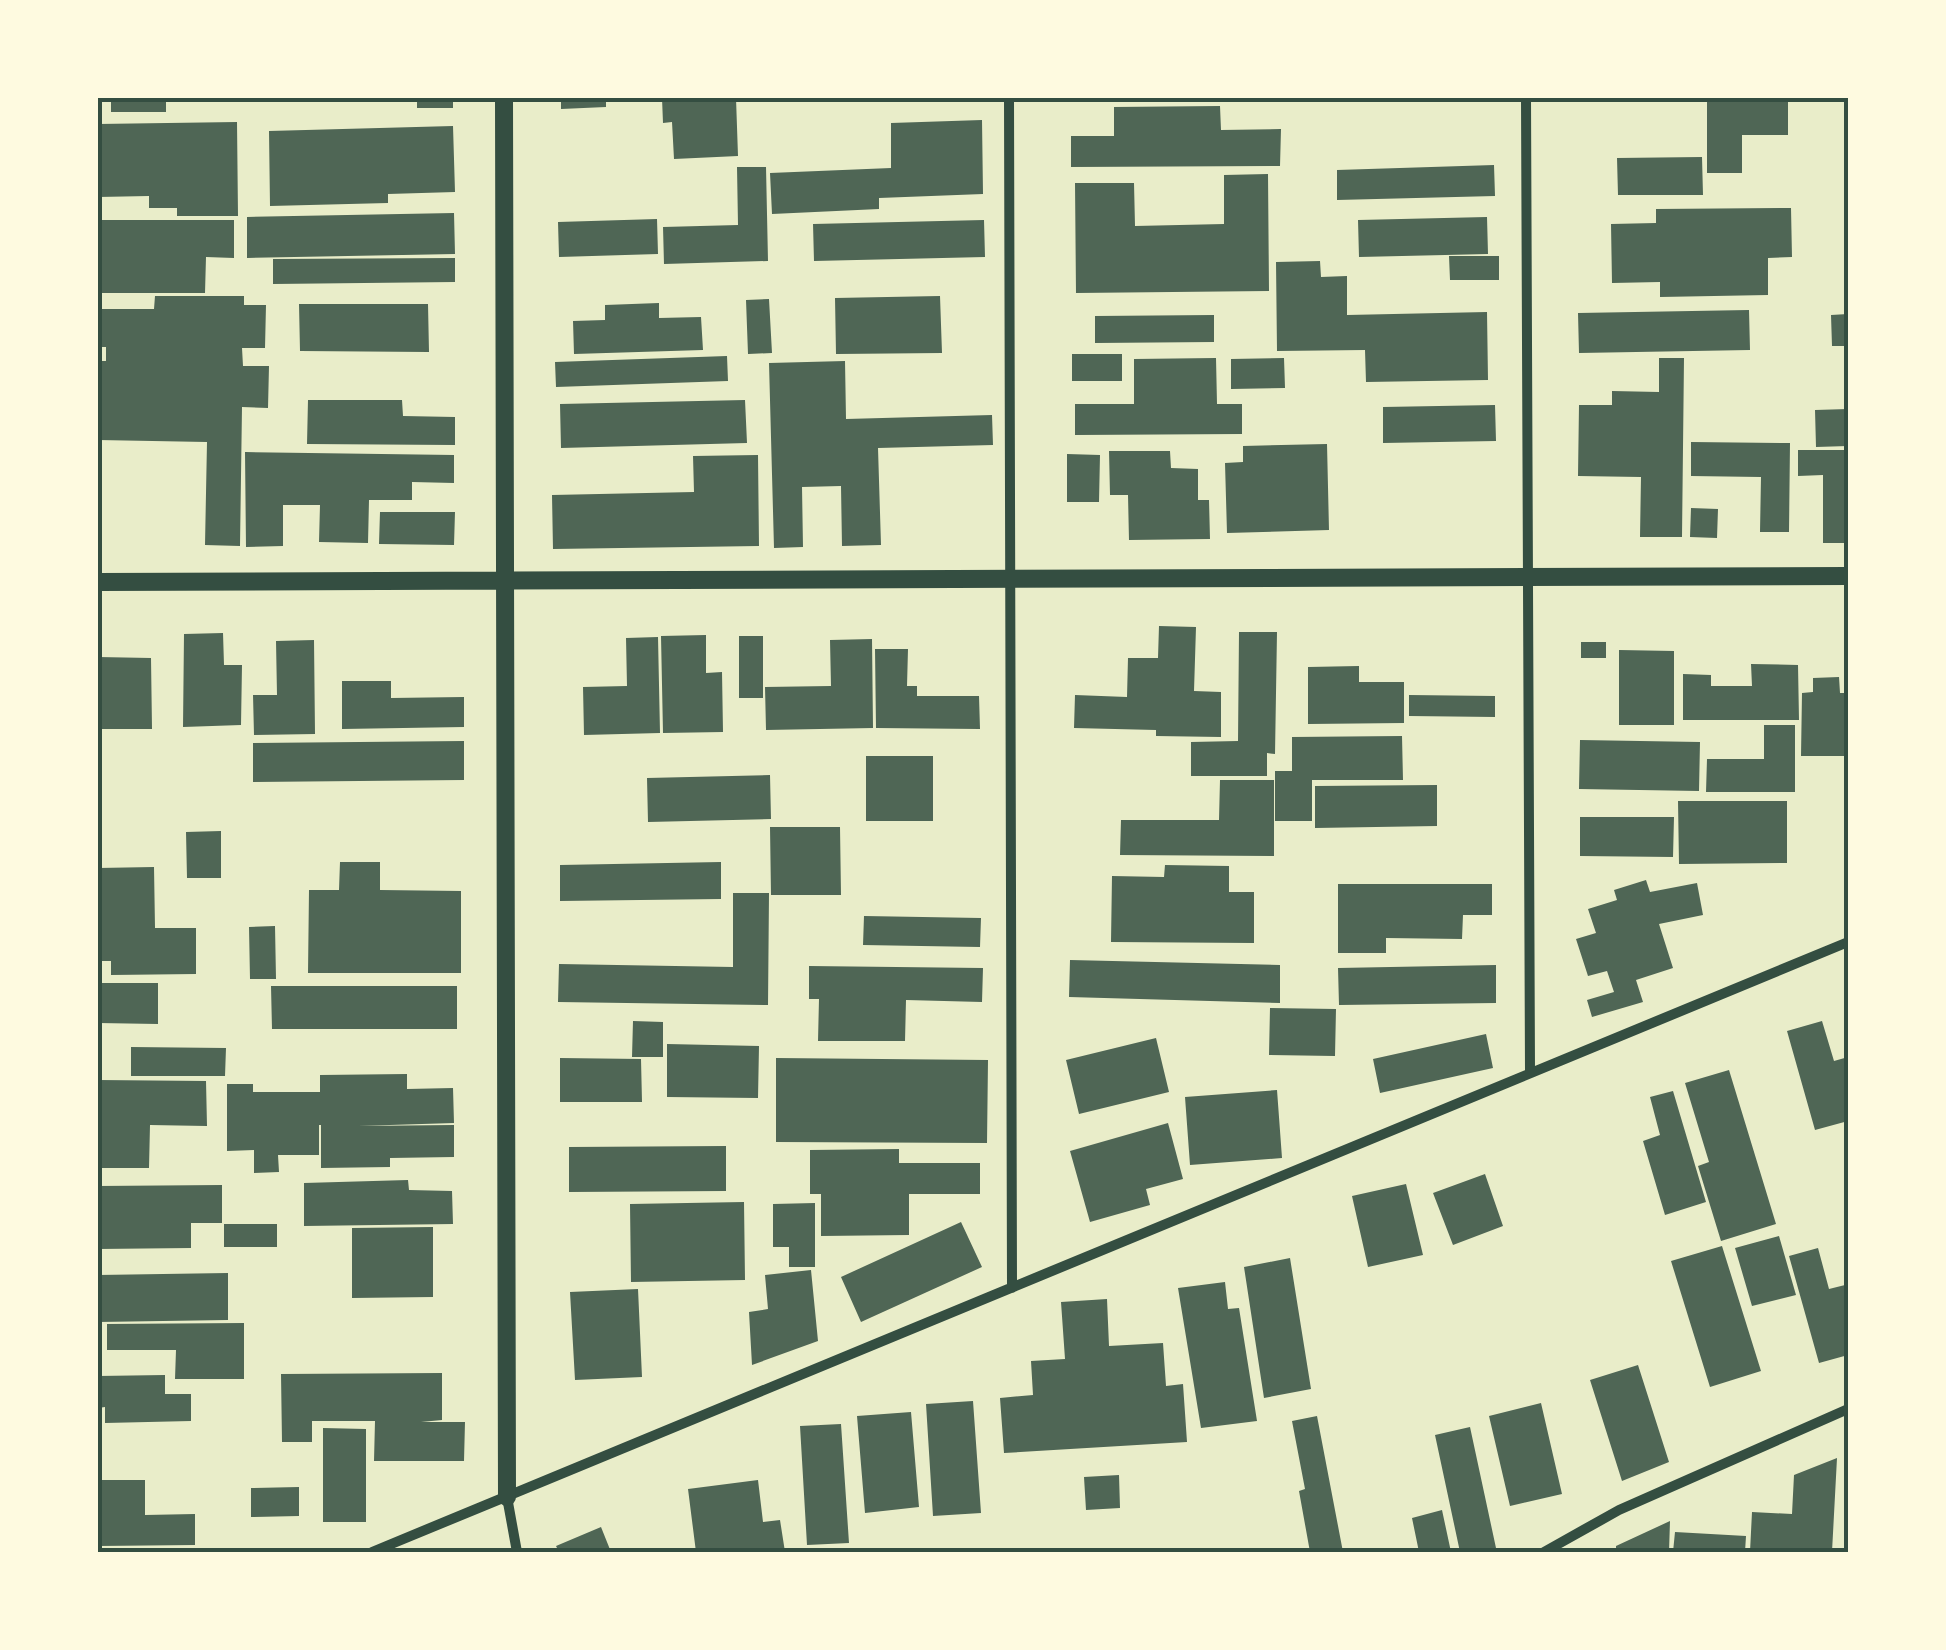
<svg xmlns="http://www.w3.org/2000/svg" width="1946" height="1650" font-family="Overpass,sans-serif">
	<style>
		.building { fill: #4f6655 }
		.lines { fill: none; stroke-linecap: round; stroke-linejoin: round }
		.minor { stroke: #344e41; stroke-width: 10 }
		.tertiary { stroke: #344e41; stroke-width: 18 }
		.neatline { fill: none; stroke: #344e41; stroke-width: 4 }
	</style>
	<rect width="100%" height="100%" fill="#e9edc9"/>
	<path class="building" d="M111,98H166V112H111Z
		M417,98H453V108H417Z
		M561,98H606V107L561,109Z
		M662,98H736L738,156L674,159L672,122L663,123Z
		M1748,98H1788V135H1742V173H1707V101H1748Z
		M1220,106L1221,130L1281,129L1280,166L1071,167V136H1114V107Z
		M982,120L983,194L879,198V209L772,214L770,173L891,168V123Z
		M237,122L238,216H177V208H149V196L98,197V124Z
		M453,126L455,192L388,194V203L270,206L269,131Z
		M1702,157L1703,195H1618L1617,158Z
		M1494,165L1495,196L1337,200V170Z
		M737,167H766L768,261L664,264L663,227L738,225Z
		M1268,174L1269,291L1076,293L1075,183H1134L1135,226L1224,224V175Z
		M1791,208L1792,257L1768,258V295L1660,297V282L1612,283L1611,224L1656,223V209Z
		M454,213L455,254L247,258V217Z
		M1487,217L1488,254L1359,257L1358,220Z
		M657,219L658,254L559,257L558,222Z
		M98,220H234V258L206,257L205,293H98Z
		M984,220L985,257L814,261L813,224Z
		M1449,256H1499V280H1450Z
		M455,258V282L273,284V259Z
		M1320,261L1321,277L1347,276V315L1487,312L1488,380L1366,382L1365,350L1277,351L1276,262Z
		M155,296H244V305H266L265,348H242L243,366H269L268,408L242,407L240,546L205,545L207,442L98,440V361H106V347H98V309H154Z
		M940,296L942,353L836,354L835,298Z
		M769,299L772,353L748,354L746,300Z
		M659,303V318L701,317L703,350L574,354L573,321L605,320V305Z
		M299,304H428L429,352L300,351Z
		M1749,310L1750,350L1579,353L1578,313Z
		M1848,314V346H1832L1831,315Z
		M1214,315V342L1095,343V316Z
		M1072,354H1122V381H1072Z
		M727,356L728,381L556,387L555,362Z
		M1216,358L1217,404H1242V434L1075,435V404H1134V359Z
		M1284,358L1285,388L1231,389V359Z
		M1659,358H1684L1682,537H1640L1641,477L1578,476L1579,405H1612V391L1659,392Z
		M845,361L846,419L992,415L993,445L878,448L881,545L842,546L841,486L802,487L803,547L774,548L769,363Z
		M308,400H402L403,416L455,417V445L307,444Z
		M745,400L747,443L561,448L560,404Z
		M1495,405L1496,441L1383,443V407Z
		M1848,409V446L1816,447L1815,410Z
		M1691,442L1790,443L1789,532H1760L1761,477L1691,476Z
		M1327,444L1329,530L1227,533L1225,463L1243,462V446Z
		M1798,450H1848V543H1823V475L1798,476Z
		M1109,451H1170L1171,468L1198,469V500H1209L1210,539L1129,540L1128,495H1110Z
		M245,452L454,455V483L412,482V500H369L368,543L319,542L320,505H283V546L246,547Z
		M1067,454L1100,455L1099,502H1067Z
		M758,455L759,546L553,549L552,495L694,492L693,456Z
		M1691,508L1718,509L1717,538L1690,537Z
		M380,512H455L454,545L379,544Z
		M1159,626L1196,627L1194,691L1221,692V737L1156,736V730L1074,728L1075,695L1127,697L1128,658H1158Z
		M1239,632H1277L1275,754L1267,753V776H1191V742L1238,741Z
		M223,633L224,665H242L241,725L183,727L184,634Z
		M706,635V673L722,672L723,732L663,733L661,636Z
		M739,636H763V698H739Z
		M658,637L660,733L584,735L583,687L627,686L626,638Z
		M872,639L873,728L766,730L765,687L831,686L830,640Z
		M314,640L315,734L254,735L253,695H277L276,641Z
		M1581,642H1606V658H1581Z
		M875,649H908L907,686H917V696H979L980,729L876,728Z
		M1619,650L1674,651V725H1619Z
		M98,657L151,658L152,729H98Z
		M1751,664L1798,665L1799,720H1683V674L1711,675V686H1752Z
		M1359,666V682H1404V723L1308,724V667Z
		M1839,677L1840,693H1848V756H1801L1802,693L1813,692V678Z
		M342,681H391V698L464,697V727L342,729Z
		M1409,695L1495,696V717L1409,716Z
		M1764,725H1795V792H1706L1707,759H1764Z
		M1402,736L1403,780H1312V821H1275V771H1292V737Z
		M1580,740L1700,742L1699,791L1579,789Z
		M464,741V780L253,782V743Z
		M866,756H933V821H866Z
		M770,775L771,819L648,822L647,778Z
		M1220,780H1274V856L1120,855L1121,820H1219Z
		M1437,785V826L1315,828V786Z
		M1678,801H1787V863L1679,864Z
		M1580,817H1674L1673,857L1580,856Z
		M770,827H840L841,895H771Z
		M221,831V878H187L186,832Z
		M340,862H380V890L461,891V973H308L309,890H339Z
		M721,862V899L560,901V865Z
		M1165,865L1229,866V892H1254V943L1111,942L1112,876L1164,877Z
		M154,867L155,928H196V974L111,975V961H98V868Z
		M1646,880L1650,892L1697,883L1703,915L1659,924L1673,968L1636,980L1643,1002L1592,1017L1587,1000L1614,992L1607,971L1588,976L1576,939L1596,933L1588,909L1617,900L1614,890Z
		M1338,884H1492V915H1463L1462,939L1386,938V953H1338Z
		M733,893H769L768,1005L558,1002L559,964L733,967Z
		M864,916L981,918L980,947L863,945Z
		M275,926L276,979H250L249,927Z
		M1070,960L1280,965V1003L1069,997Z
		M1496,965V1003L1339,1005L1338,968Z
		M809,966L983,968L982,1002L906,1000L905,1041H818L819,999H809Z
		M98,983H158V1024L98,1023Z
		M271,986H457V1029H272Z
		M1270,1008L1336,1009L1335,1056L1269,1055Z
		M633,1021L663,1022V1057H632Z
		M1822,1021L1834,1061L1848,1057V1121L1815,1130L1787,1031Z
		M1486,1034L1493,1068L1380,1093L1373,1059Z
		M1156,1038L1169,1092L1079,1114L1066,1060Z
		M667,1044L759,1046L758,1098L667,1097Z
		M131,1047L226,1048L225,1076H131Z
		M560,1058L641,1059L642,1102H560Z
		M776,1058L988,1060L987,1143L776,1142Z
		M1729,1070L1776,1224L1721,1241L1698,1166L1709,1162L1685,1083Z
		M407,1074V1089L453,1088L454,1123L358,1126L454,1125V1157L390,1158V1167L321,1168V1125H319V1155H278L279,1172L254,1173V1150L227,1151V1084H253V1092H320V1075Z
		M98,1080L206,1081L207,1126L150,1125L149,1168H98Z
		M1277,1090L1282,1158L1190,1165L1185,1097Z
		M1673,1091L1706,1202L1665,1215L1643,1141L1660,1135L1650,1097Z
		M1168,1123L1183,1179L1146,1189L1150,1205L1090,1222L1070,1151Z
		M726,1146V1191L569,1192V1147Z
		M899,1149V1163H980V1194H909V1235L821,1236V1194H810V1150Z
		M1485,1174L1503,1226L1453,1245L1433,1193Z
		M408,1180L409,1190L452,1191L453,1224L304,1226V1183Z
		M1406,1184L1423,1255L1368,1267L1352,1196Z
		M222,1185V1223H191V1248L98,1249V1186Z
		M744,1202L745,1280L631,1282L630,1204Z
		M815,1203V1267H789V1247H773V1204Z
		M961,1222L982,1267L861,1322L841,1277Z
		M224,1224H277V1247H224Z
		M433,1227V1297L352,1298V1228Z
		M1779,1236L1796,1295L1752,1306L1735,1248Z
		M1722,1246L1761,1371L1710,1387L1671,1261Z
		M1818,1248L1829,1289L1845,1285L1848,1296V1355L1819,1363L1789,1256Z
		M1290,1258L1311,1389L1264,1398L1244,1267Z
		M811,1270L818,1341L752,1365L749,1312L768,1309L765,1275Z
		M228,1273V1320L98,1322V1275Z
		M1225,1282L1228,1309L1239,1308L1257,1421L1201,1428L1178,1288Z
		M638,1289L642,1377L575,1380L570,1292Z
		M1107,1299L1109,1346L1163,1343L1166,1386L1183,1384L1187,1442L1004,1453L1000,1398L1033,1395L1031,1361L1065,1359L1061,1302Z
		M244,1323V1379H175L176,1350H107V1324Z
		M1638,1365L1669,1462L1622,1481L1590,1380Z
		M442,1373V1420L421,1422H465L464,1461H374L375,1421H312V1442H282L281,1374Z
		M165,1375V1394H191V1421L105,1423V1407L98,1408V1376Z
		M973,1401L981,1513L933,1516L926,1404Z
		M1541,1403L1562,1494L1510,1506L1489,1416Z
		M911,1412L919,1507L865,1513L857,1416Z
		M1317,1416L1343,1552H1310L1299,1491L1305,1489L1292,1421Z
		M841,1424L849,1543L807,1545L800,1426Z
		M1470,1427L1496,1548L1478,1552H1460L1435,1435Z
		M323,1428L366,1429V1522H323Z
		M1837,1458L1832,1552H1750L1752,1512L1792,1514L1794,1475Z
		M1119,1475L1120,1508L1086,1510L1084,1477Z
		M98,1480H145V1515L195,1514V1545L98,1546Z
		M758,1480L763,1522L780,1520L785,1552H696L688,1489Z
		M299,1487V1516L251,1517V1488Z
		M1442,1510L1451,1552H1419L1412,1518Z
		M1670,1521L1669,1552H1616V1546Z
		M601,1527L611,1552H559L556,1546Z
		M1675,1532L1746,1536L1745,1552H1673Z"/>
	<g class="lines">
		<path class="minor" d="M1009,98L1012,1288
			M1526,98L1530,1073
			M507,1497L517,1552
			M372,1552L1848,942
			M1544,1552L1619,1510L1848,1409"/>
		<path class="tertiary" d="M504,98L507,1497
			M98,582L1848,576"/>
	</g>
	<rect width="1946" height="1650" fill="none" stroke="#fefae0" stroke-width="200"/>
	<rect x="100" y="100" width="1746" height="1450" class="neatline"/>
</svg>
